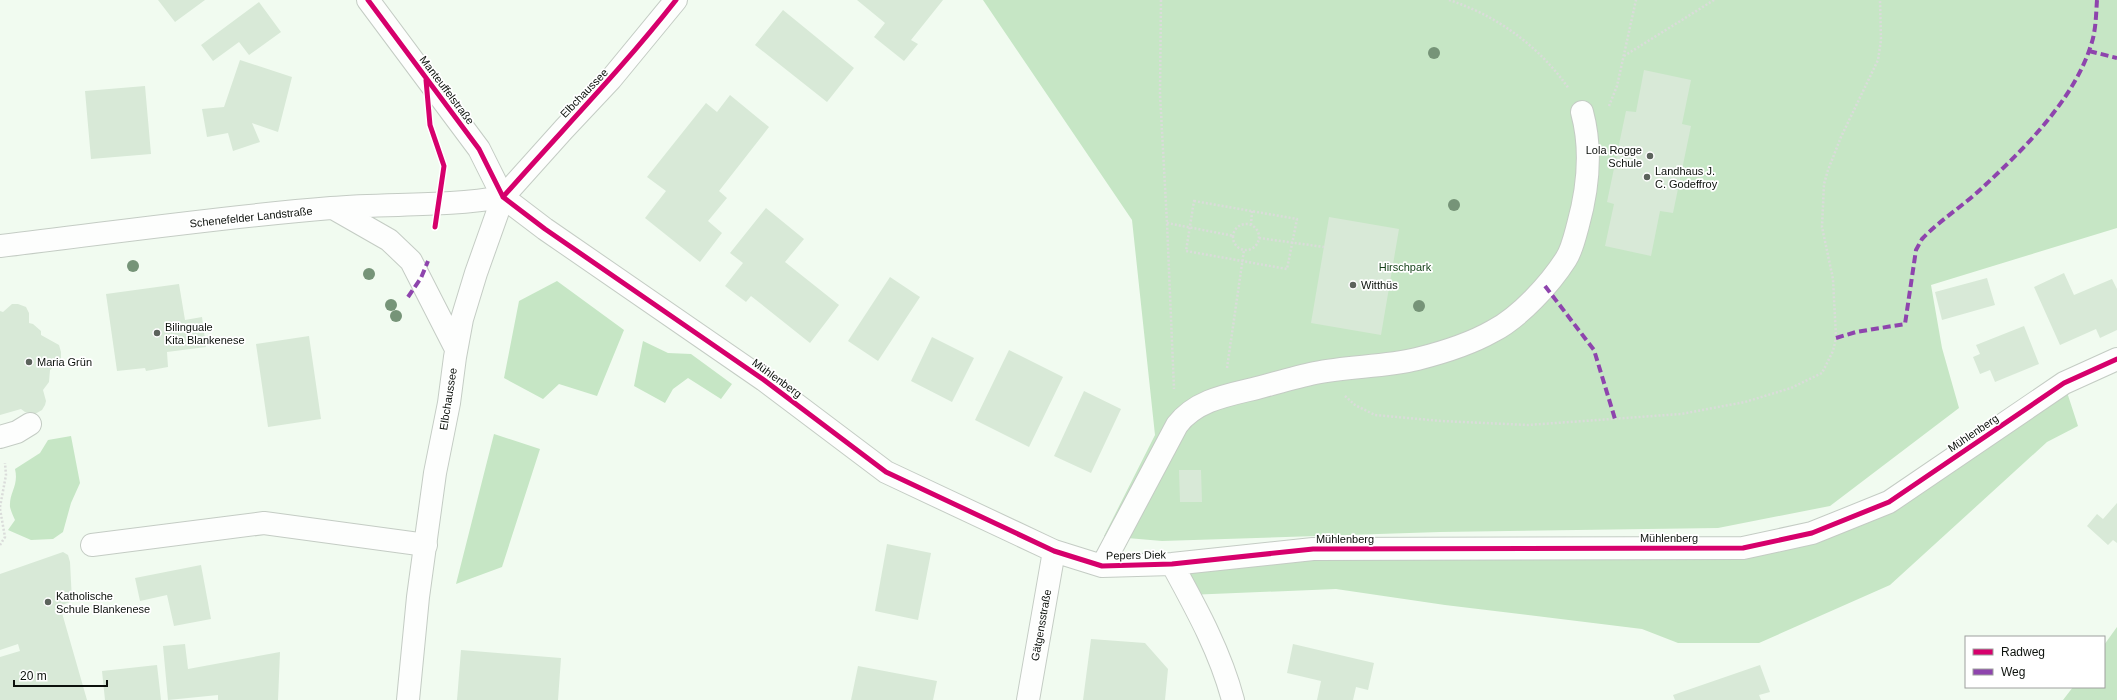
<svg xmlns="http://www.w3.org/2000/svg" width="2117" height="700" font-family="Arial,sans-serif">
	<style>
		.green { fill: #c6e6c5 }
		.building { fill: #d8e9d7 }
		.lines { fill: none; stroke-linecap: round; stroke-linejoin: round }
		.minor-casing { stroke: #c4ccc4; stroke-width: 24 }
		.major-casing { stroke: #c4ccc4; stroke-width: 24 }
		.path { stroke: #dadcda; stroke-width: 2.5; stroke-dasharray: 2 2; stroke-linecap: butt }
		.minor { stroke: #fdfefd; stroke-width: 22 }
		.major { stroke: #fdfefd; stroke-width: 22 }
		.quiet { stroke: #8e44ad; stroke-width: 4; stroke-dasharray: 8 4; stroke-linecap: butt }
		.cycleway-casing { stroke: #fff; stroke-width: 8 }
		.cycleway { stroke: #d6006c; stroke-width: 5 }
		.tree { fill: #769478 }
		.poi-dot { fill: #5c635c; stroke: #fff; stroke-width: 1.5 }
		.labels { text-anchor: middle; stroke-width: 3.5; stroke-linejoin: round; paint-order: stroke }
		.street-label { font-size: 11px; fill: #0c110c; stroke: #fff }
		.poi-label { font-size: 11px; fill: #0c110c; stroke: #fff; text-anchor: start }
		.park-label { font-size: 11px; fill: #113f15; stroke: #fff }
	</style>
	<rect width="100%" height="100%" fill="#f1fbf0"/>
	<path class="green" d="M983,0H2117V228L1931,285L1942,348L1959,408L1830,506L1718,528L1440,532L1162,541L1104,536L1155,435L1132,220Z
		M557,281L624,330L597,396L559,384L543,399L504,378L519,301Z
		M643,341L668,353L691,354L732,384L721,399L688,378L673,389L665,403L634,386Z
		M2064,383L2078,426L2047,442L1890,585L1759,643H1678L1642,629L1445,605L1336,589L1188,595L1172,564L1313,549L1743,548L1889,502Z
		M494,434L540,449L502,567L456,584Z
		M71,436L80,483L71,503L63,532L53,539L31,540L8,530L15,520C13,516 11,511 10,507C9,492 19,486 15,469L40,453L48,440Z
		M2117,627V700H2063L2073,687H2104V645Z"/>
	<path class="building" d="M158,0H205L175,22Z
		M857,0H943L911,40L918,44L904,61L874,37L885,23Z
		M259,2L281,32L249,55L239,42L213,61L201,45Z
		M783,10L854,68L827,102L755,45Z
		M240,60L292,77L278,132L252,123L260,142L233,151L228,133L207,137L202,109L224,107Z
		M1644,70L1691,80L1682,124L1691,126L1673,213L1660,211L1651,256L1605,246L1614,204L1607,202L1626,111L1636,112Z
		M145,86L151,154L91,159L85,91Z
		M730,95L769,127L719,191L727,198L708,221L722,233L700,262L645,218L666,191L647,177L706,103L717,112Z
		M766,208L804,239L785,262L839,305L810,343L751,296L746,302L725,286L743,263L730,253Z
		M1329,217L1399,229L1381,335L1311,323Z
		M2064,273L2074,295L2112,279L2117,289V330L2100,338L2096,329L2060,345L2034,287Z
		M890,277L920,297L878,361L848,341Z
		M1987,278L1995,305L1942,320L1935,292Z
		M179,284L185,320L202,317L206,347L167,352L168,367L146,371L145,368L117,371L106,294Z
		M12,304H18L26,307L29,313V323L33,324L41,331V335L59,345L61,352V359L50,370L49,382L43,390L46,401L45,405L42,410L35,414L25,412L21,409L0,415V311L3,312Z
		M2024,326L2039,364L1995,382L1990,370L1980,374L1973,357L1980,354L1976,345Z
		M309,336L321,419L268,427L256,344Z
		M932,337L974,358L952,402L911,381Z
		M1009,350L1063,377L1029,447L975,420Z
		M1084,391L1121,409L1091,473L1054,456Z
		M1179,470H1201L1202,502H1180Z
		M2117,503V543L2113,540L2108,545L2087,526L2097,514L2103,519Z
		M887,544L931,553L918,620L875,611Z
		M63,552L68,555L70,562L72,601L60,606L87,700H0V657L20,651L18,644L0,650V574Z
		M201,565L211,619L174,626L167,595L140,601L135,578Z
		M1091,639L1145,643L1168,669L1165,700H1083Z
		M185,644L188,669L280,652L278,700H218V695L168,700L163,646Z
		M1293,644L1374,663L1368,690L1356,687L1353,700H1317L1321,681L1287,673Z
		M461,650L561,658L558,700H457Z
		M157,665L161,700H105L102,671Z
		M1760,665L1770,692L1759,695L1761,700H1675L1673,695Z
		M858,666L937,681L933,700H851Z"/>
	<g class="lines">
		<defs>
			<path id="minor" d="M368,0L479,149L503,197L545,229L764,380L886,472L1054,551L1102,566L1172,564L1313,549L1743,548L1812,533L1889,502L2064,383L2117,359
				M0,437L17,432L30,424
				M92,545L264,523L426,545
				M1172,564C1196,608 1220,651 1233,700
				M1102,566L1177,425C1196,400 1228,395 1257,388C1276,383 1296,377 1315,373C1349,366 1384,367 1417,359C1441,353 1472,343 1493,331C1520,317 1550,284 1566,259C1572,250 1575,236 1578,225C1588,189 1592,149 1582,112
				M1028,700L1054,551"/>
			<path id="major" d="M333,208L389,240L411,261L456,349
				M0,246C110,233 220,217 331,208C388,203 446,207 503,197
				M408,700L418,597L435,473L449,403L455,357L462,319L476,273L503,197L564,129L611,79L676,0"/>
		</defs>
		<use href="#minor" class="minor-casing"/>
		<use href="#major" class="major-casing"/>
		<path class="path" d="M1161,0L1160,94L1167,223L1174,389
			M1449,0C1498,16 1540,47 1569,89
			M1624,56L1714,0
			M1609,106L1617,86L1636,0
			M1194,201L1297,219L1287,269L1186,251Z
			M1167,223L1234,236
			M1233 237a13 13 0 1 1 26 0a13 13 0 1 1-26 0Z
			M1251,225L1252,211
			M1259,238L1324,247
			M1227,368L1244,250
			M1345,396L1355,405L1375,415L1441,421L1528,425L1681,414L1745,402L1791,388L1822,373L1833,351L1836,338L1833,279L1822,227L1824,184L1828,170L1841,137L1878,60L1881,40L1880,0
			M0,507L6,475L5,463
			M0,509L5,537L0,545"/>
		<use href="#minor" class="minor"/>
		<use href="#major" class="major"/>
		<path class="quiet" d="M2089,51L2117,58
			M1545,286L1594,350L1615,419
			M408,297L421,278L428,261
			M1836,338L1856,332L1905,324L1916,250L1922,239C1940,220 1963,206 1982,188C2023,150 2074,100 2091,45C2096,31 2096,14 2097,0"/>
		<defs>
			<path id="cycleway" d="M368,0L479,149L503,197L545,229L764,380L886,472L1054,551L1102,566L1172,564L1313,549L1743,548L1812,533L1889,502L2064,383L2117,359
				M426,80L430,125L444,166L435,227
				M503,197C561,131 622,69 676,0"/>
		</defs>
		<use href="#cycleway" class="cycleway-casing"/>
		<use href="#cycleway" class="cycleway"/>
	</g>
	<g class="tree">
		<circle cx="1434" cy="53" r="6"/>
		<circle cx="1454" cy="205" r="6"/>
		<circle cx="133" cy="266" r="6"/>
		<circle cx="369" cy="274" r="6"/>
		<circle cx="391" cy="305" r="6"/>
		<circle cx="1419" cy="306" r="6"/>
		<circle cx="396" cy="316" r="6"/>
	</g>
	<g class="poi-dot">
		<circle cx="1650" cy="156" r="4"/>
		<circle cx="1647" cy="177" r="4"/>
		<circle cx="1353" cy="285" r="4"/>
		<circle cx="157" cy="333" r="4"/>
		<circle cx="29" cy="362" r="4"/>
		<circle cx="48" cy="602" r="4"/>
	</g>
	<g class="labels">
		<g class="street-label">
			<text transform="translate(447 90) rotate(53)" y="4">Manteuffelstraße</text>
			<text transform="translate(584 93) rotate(-46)" y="4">Elbchaussee</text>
			<text transform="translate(251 217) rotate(-6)" y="4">Schenefelder Landstraße</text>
			<text transform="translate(777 378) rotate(36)" y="4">Mühlenberg</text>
			<text transform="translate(448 399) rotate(-81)" y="4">Elbchaussee</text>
			<text transform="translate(1973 433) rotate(-34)" y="4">Mühlenberg</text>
			<text x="1669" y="542">Mühlenberg</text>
			<text x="1345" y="543">Mühlenberg</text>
			<text transform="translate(1136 555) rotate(-1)" y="4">Pepers Diek</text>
			<text transform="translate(1041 625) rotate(-80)" y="4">Gätgensstraße</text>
		</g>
		<g class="poi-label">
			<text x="1642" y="154" text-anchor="end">Lola Rogge<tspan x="1642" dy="13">Schule</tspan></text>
			<text x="1655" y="175">Landhaus J.<tspan x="1655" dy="13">C. Godeffroy</tspan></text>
			<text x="1361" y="289">Witthüs</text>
			<text x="165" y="331">Bilinguale<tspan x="165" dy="13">Kita Blankenese</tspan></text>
			<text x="37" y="366">Maria Grün</text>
			<text x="56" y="600">Katholische<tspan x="56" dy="13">Schule Blankenese</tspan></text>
		</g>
		<g class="park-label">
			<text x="1405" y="271">Hirschpark</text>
		</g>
	</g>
	<rect x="1965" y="636" width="140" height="52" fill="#ffffff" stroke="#9ea09e"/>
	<rect x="1973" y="649" width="20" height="6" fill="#d6006c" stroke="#9ea09e"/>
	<text x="2001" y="656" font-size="12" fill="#0c110c">Radweg</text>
	<rect x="1973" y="669" width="20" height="6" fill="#8e44ad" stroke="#9ea09e"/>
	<text x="2001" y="676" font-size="12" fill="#0c110c">Weg</text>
	<path d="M14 680v6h93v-6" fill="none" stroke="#0c110c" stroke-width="2"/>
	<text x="20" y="680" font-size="12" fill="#0c110c" stroke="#ffffff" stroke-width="3" paint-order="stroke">20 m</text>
</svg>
